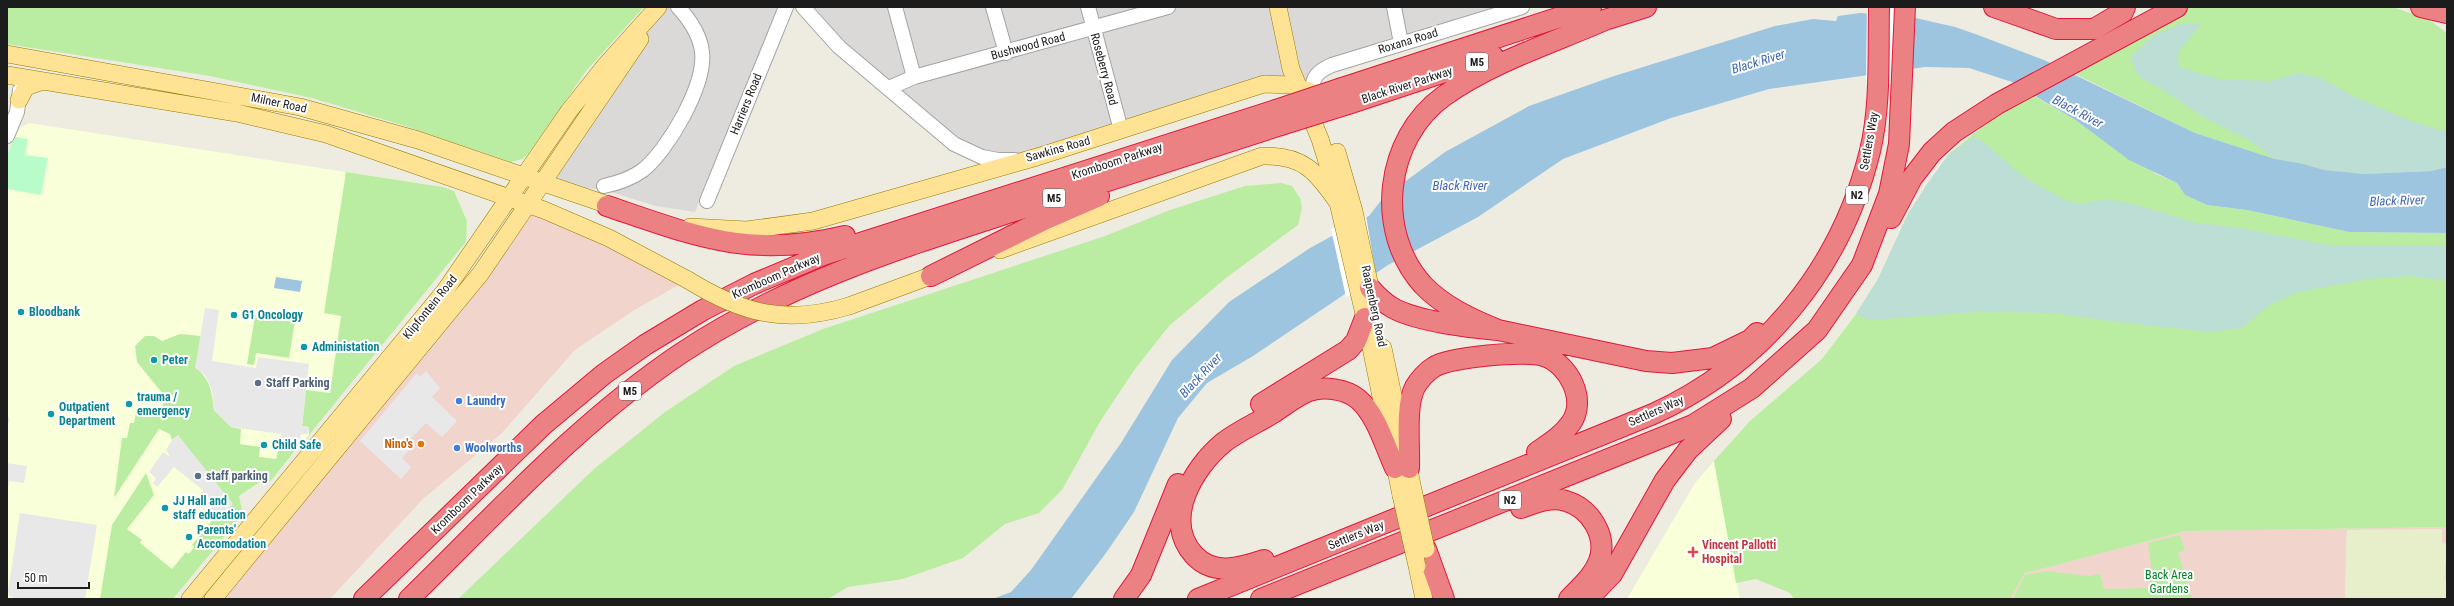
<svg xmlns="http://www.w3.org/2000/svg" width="2454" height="606" font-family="'Roboto Condensed',sans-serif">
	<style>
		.residential { fill: #dad9d8 }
		.commercial { fill: #f1d5cd }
		.education { fill: #f9ffd8 }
		.farmland { fill: #e6efc9 }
		.grass { fill: #baeda1 }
		.wetland { fill: #bcded4 }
		.park { fill: #b8fdc9 }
		.parking { fill: #e8e8e8 }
		.water { fill: #9dc5df }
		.pier { fill: #fff }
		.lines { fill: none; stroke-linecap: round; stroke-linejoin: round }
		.minor-casing { stroke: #a3a3a3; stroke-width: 16 }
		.major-casing { stroke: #937b00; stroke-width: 18 }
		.highway-casing { stroke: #e2173b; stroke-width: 22 }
		.minor { stroke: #fff; stroke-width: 14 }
		.major { stroke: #ffe394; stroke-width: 17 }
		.highway { stroke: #ec8183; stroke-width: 20 }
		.major-bridge-casing { stroke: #937b00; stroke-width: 18; stroke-linecap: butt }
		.highway-bridge-casing { stroke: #e2173b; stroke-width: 22; stroke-linecap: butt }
		.major-bridge { stroke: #ffe394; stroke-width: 17 }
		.highway-bridge { stroke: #ec8183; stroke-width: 20 }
		.culture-dot { fill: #0f9aa8; stroke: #fff; stroke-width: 1.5 }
		.service-dot { fill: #5c6f8a; stroke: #fff; stroke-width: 1.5 }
		.shop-dot { fill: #3f7fe0; stroke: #fff; stroke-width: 1.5 }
		.food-dot { fill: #e8710a; stroke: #fff; stroke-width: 1.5 }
		.health-dot { fill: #e0444e; stroke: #fff; stroke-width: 1.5 }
		.labels { text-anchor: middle; stroke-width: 4; stroke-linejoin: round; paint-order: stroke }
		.shield { fill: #fff; stroke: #606060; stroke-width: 1 }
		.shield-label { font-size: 11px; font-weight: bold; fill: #1c1c1c }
		.street-label { font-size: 12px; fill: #1c1c1c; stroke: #fff }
		.culture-label { font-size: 12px; font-weight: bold; fill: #0d838f; stroke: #fff; text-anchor: start }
		.service-label { font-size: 12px; font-weight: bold; fill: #4e5e75; stroke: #fff; text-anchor: start }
		.shop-label { font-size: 12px; font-weight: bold; fill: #366cbe; stroke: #fff; text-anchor: start }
		.food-label { font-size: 12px; font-weight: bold; fill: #c56008; stroke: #fff; text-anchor: end }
		.health-label { font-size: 12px; font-weight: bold; fill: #be3a42; stroke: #fff; text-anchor: start }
		.park-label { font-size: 12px; fill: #048023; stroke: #fff }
		.water-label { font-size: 13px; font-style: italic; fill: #4267b1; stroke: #fff }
	</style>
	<rect width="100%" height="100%" fill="#eeece0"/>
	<path class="residential" d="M661,7H786L707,201L700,199L695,212L656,206L604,190L543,183Z
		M803,7H1521L1332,65L1312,83L1290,85L1037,157L972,153Z"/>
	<path class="commercial" d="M528,205L688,280L636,309L575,350L501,434L423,499L330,599H213Z
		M2447,527V579H2444L2447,544L2347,530L2345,599H2010L2024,573L2186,531Z"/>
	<path class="education" d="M29,123L443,187L454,191L467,221L466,242L269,483L261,481L239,496L243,514L173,599H7V428L10,419L7,416V155L20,128Z
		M1714,461L1740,599H1627L1695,483Z"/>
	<path class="farmland" d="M2442,529V544H2447L2444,579H2447V599H2345L2347,530Z"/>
	<path class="grass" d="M7,7H644L586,71L528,154L522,159L511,162L402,125L312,98L210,76L7,44Z
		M2190,7H2393L2429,20L2447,33V167L2364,174L2324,170L2275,159L2195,133L2077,75L2088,63Z
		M2034,96L2077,121L2156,174L2177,183L2185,195L2207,205L2247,210L2349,232L2447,233V527L2186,531L2025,573L2010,599H1794L1790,593L1756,579L1736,583L1714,461L1750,421L1822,359L1856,314L1878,279L1908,214L1949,154L2004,109Z
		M346,172L443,187L454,191L467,221L466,242L309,435V427L302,426L306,390L330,393L341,316L324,313Z
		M1281,183L1292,186L1300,198L1302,208L1298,225L1226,278L1169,326L1135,369L1101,420L1062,490L1039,513L1005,524L963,558L903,579L848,587L828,599H458L594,469L665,412L734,366L823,329L1105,236L1170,210L1245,186Z
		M255,316L295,321L289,358L256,353L254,365L247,364Z
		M180,334L201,336L196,368C210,379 212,392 214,410L231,427L241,429L240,444L260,447L259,457L276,459L280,444L298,447L269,483L261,481L239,496L243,514L173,599H100L112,525L146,473L154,495L127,529L142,540L140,543L172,569L186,552L189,554L194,547L192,545L213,519H219L178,435L172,440L170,434L159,429L114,498L122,438H127L130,423H134L136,413L151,414L163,406V394L137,362L135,346L145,336H154L162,341Z
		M2180,535L2185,551L2178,552L2192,599H2013L2025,575L2047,571L2089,576L2100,574L2104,589L2150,588L2151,565L2148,543Z"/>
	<path class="wetland" d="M2184,23H2202L2178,52L2179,67L2218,79L2271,81L2298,73L2321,78L2357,98L2414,122L2447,132V167L2431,171L2364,174L2324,170L2303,164L2275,159L2250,141L2205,118L2161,89L2139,77L2130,58L2154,35Z
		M1974,137L1983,141L2014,169L2037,185L2065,200L2080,204L2106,199L2134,204L2197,223L2241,228L2328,245H2447V281L2412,276L2369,279L2298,292L2269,305L2242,328L2210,332L2117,322L2052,313L1978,312L1869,320L1856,314L1878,279L1908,214L1929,181L1949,154Z"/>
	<path class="park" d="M15,137L28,139L25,155L48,158L41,195L7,189V155Z"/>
	<path class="parking" d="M205,308L219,310L212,361L256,368L258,357L309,364L302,426L309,427L308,434H301L298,447L280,444L281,434L231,427L214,410L212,390L205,375L195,368Z
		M426,371L440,388L432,397L457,421L442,437L426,423L419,430L408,442L413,446L402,458L411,467L401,479L360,441L417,373L420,377Z
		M178,435L233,504L219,520L206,509L210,503L202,492L203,490L174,467L157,487L153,483L156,478L149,472L163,452L170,457L166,450L172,440Z
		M7,463L27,466L24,483L9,481L7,495Z
		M20,513L97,525L85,599H17L9,596L8,591Z"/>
	<path class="water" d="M1860,13L1907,16L1955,27L1978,35L2044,60L2195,133L2275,159L2303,164L2324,170L2364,174L2431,171L2447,167V233L2349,232L2247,210L2207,205L2185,195L2177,183L2129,160L2077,121L2012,82L1969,68L1925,67L1769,89L1671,118L1563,159L1478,217L1388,265L1253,356L1207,383L1178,418L1134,512L1106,553L1071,599H993L1011,592L1031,570L1121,443L1172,360L1229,302L1310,248L1369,216L1383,198L1445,152L1529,106L1611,77L1775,26L1813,19L1836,21L1838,16Z
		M276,277L302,281L300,292L274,288Z"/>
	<path class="pier" d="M1867,7H1912L1911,84H1866Z
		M1366,216L1377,281L1346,297L1331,229Z"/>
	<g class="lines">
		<defs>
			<path id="minor" d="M803,7L839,47L954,144L982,157L998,160H1015
				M895,7L914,77
				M993,7L1006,53
				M1088,7L1121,130
				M1394,7L1401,43
				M889,88L914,77L1168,7
				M1312,92C1312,77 1318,71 1332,65L1522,7
				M7,136L17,112L20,90
				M604,186C618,183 631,179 643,170C668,150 706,85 702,52C700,34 690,20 678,7
				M707,201L786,7"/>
			<path id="major" d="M1278,7L1291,69L1320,139L1333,181L1365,318L1401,495
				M7,54L300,107L418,140L620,209
				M7,75L237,113L326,134L544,210L609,238L688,280
				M19,100L26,87L43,81
				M1337,152L1354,211L1373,301
				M690,227L747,230L813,221L1037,157L1264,84L1290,85L1312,92
				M1000,250L1262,156C1303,155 1316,171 1338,203
				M849,306L944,271
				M1383,348L1415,499
				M1417,566L1424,599
				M190,599L444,292L569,111L604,67L658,7
				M213,599L481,273L640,39"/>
			<path id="highway" d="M1994,7L2056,29H2094L2123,12L2125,7
				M2421,7L2447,13
				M1592,24L1646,7
				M1342,88L1591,7
				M1348,104L1493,56
				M607,206C696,236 749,259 845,236
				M1891,218L1912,178L1932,152L1954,132L1997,104L2177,7
				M931,276L1046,219L1099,196
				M1370,288C1377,296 1384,303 1393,308C1416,321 1471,328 1498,330L1646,361L1672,363L1713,358L1750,340L1757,333
				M1498,330C1471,319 1443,306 1423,285C1374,231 1385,138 1444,96C1492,62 1552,43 1605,20
				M1261,404L1348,350L1356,341L1365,318
				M1409,468C1410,447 1405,406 1415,387C1419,380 1427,371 1434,367C1449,357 1526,350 1544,356C1569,364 1587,400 1571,423C1562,436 1550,443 1537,452
				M1521,508C1535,503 1551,496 1566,501C1590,508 1608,536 1599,561C1593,577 1580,587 1569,599
				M1426,549L1444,599
				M1264,560C1240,568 1213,576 1194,555C1162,520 1193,468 1223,443C1238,431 1257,423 1273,413C1284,406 1296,396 1309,391C1324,386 1346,389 1358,399C1376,414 1385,446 1395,468
				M364,599L543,425L604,374L645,345L703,310L754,284L823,255L1276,110
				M409,599C496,514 579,422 680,354C783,285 894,250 1011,212C1101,183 1191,154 1281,125
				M1124,599L1141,575L1178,484
				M1198,599L1653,414C1764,363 1841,269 1870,151C1881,105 1878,54 1879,7
				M1261,599L1693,425L1752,388L1817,330L1862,265L1889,194L1899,144L1905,7
				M1588,599L1612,574L1665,480L1688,450L1721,419"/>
		</defs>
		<use href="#minor" class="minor-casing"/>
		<use href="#major" class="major-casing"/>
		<use href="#highway" class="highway-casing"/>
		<use href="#minor" class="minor"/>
		<use href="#major" class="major"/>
		<use href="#highway" class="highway"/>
		<defs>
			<path id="major-bridge" d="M688,280C743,314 786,325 849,306
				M1401,495L1417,566
				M1415,499L1426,549"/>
			<path id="highway-bridge" d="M1276,110L1342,88
				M1281,125L1348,104"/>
		</defs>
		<use href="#major-bridge" class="major-bridge-casing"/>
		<use href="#highway-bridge" class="highway-bridge-casing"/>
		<use href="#major-bridge" class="major-bridge"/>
		<use href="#highway-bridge" class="highway-bridge"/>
	</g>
	<g class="culture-dot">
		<circle cx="21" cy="312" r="4"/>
		<circle cx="234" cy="315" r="4"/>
		<circle cx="304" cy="347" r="4"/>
		<circle cx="154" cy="360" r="4"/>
		<circle cx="129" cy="404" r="4"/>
		<circle cx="51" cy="414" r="4"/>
		<circle cx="264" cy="445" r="4"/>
		<circle cx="165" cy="508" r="4"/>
		<circle cx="189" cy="537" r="4"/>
	</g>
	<g class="service-dot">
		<circle cx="258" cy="383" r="4"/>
		<circle cx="198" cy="476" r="4"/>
	</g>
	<g class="shop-dot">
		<circle cx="459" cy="401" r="4"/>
		<circle cx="457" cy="448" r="4"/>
	</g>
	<circle class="food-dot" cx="421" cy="444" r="4"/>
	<path class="health-dot" d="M1691 546h4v4h4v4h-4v4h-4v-4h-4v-4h4z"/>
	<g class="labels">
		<g class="shield">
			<rect x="1466" y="53" width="22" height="18" rx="3"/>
			<rect x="1846" y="186" width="22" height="18" rx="3"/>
			<rect x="1043" y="189" width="22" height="18" rx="3"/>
			<rect x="619" y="382" width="22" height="18" rx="3"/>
			<rect x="1499" y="491" width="22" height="18" rx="3"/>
		</g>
		<g class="shield-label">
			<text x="1477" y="66">M5</text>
			<text x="1857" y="199">N2</text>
			<text x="1054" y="202">M5</text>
			<text x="630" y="395">M5</text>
			<text x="1510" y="504">N2</text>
		</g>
		<g class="street-label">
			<text transform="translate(1408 41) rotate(-17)" y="4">Roxana Road</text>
			<text transform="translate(1028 46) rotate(-15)" y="4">Bushwood Road</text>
			<text transform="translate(1104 69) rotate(75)" y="4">Roseberry Road</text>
			<text transform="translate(1407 85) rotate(-18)" y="4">Black River Parkway</text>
			<text transform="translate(279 103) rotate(12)" y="4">Milner Road</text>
			<text transform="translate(746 104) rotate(-68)" y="4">Harriers Road</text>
			<text transform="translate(1869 141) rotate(-80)" y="4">Settlers Way</text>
			<text transform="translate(1058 149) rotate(-16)" y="4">Sawkins Road</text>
			<text transform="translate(1117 161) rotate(-18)" y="4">Kromboom Parkway</text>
			<text transform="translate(776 276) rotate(-24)" y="4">Kromboom Parkway</text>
			<text transform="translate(1374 306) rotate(78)" y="4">Raapenberg Road</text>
			<text transform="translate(430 307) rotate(-51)" y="4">Klipfontein Road</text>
			<text transform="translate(1656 411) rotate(-24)" y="4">Settlers Way</text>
			<text transform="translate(467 499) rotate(-44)" y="4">Kromboom Parkway</text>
			<text transform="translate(1356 535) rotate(-22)" y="4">Settlers Way</text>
		</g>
		<g class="culture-label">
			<text x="29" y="316">Bloodbank</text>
			<text x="242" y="319">G1 Oncology</text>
			<text x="312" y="351">Administation</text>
			<text x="162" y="364">Peter</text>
			<text x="137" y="401">trauma /<tspan x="137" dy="14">emergency</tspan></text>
			<text x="59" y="411">Outpatient<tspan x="59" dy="14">Department</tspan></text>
			<text x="272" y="449">Child Safe</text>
			<text x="173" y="505">JJ Hall and<tspan x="173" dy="14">staff education</tspan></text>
			<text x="197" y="534">Parents'<tspan x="197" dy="14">Accomodation</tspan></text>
		</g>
		<g class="service-label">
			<text x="266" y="387">Staff Parking</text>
			<text x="206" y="480">staff parking</text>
		</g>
		<g class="shop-label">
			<text x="467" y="405">Laundry</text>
			<text x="465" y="452">Woolworths</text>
		</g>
		<g class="food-label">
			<text x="413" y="448">Nino's</text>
		</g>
		<g class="health-label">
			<text x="1702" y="549">Vincent Pallotti<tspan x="1702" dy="14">Hospital</tspan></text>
		</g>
		<g class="park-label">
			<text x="2169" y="579">Back Area<tspan x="2169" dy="14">Gardens</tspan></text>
		</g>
		<g class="water-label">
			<text transform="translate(1758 61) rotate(-17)" y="5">Black River</text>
			<text transform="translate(2078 111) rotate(28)" y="5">Black River</text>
			<text x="1460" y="190">Black River</text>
			<text transform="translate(2397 200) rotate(-2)" y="5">Black River</text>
			<text transform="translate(1200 375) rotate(-47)" y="5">Black River</text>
		</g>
	</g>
	<rect width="2454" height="606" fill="none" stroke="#1c1c1c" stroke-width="16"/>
	<path d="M18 582v6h71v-6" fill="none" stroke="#1c1c1c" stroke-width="2"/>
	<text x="24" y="582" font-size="12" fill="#1c1c1c" stroke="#ffffff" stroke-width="3" paint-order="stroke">50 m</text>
</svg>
